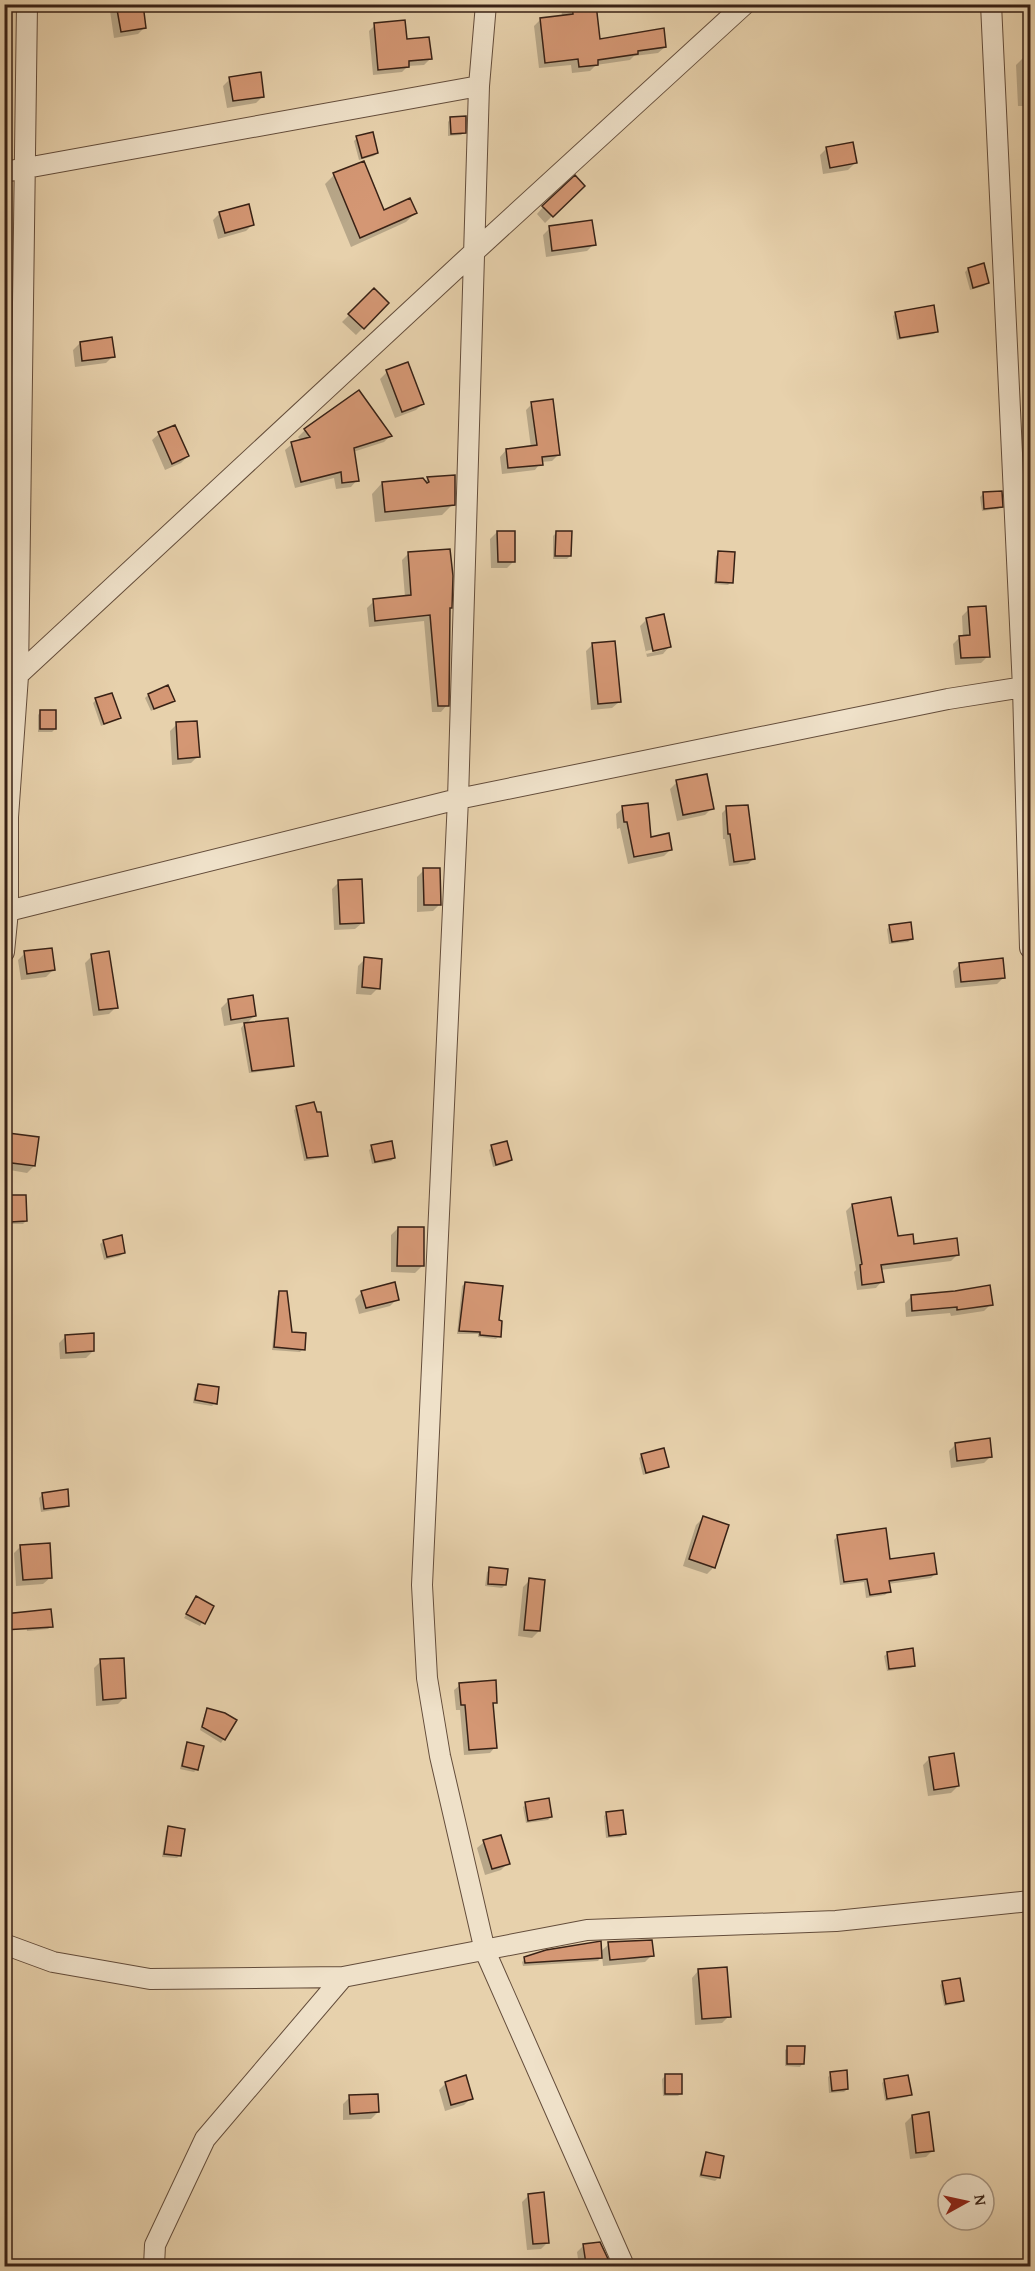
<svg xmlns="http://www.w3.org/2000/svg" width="1035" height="2271" font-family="'Gentium Book Plus',serif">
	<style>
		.shadow { fill: #0003; fill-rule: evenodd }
		.building { fill: #d49774; stroke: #382115; stroke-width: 1.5 }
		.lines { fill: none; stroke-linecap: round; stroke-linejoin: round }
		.street-casing { stroke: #644d3b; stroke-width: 22 }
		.street { stroke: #efe1c9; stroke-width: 20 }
	</style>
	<rect width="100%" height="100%" fill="#e7d1ac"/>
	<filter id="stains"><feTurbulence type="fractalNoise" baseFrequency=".00333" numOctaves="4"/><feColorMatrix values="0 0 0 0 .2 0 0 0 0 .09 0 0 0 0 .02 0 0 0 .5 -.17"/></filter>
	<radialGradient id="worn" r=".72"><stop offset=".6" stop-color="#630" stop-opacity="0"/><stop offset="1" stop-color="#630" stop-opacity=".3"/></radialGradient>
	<path class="shadow" d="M109,4H141L145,27L138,34L114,38Z
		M561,4H594L599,41L665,47L658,53L634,56L630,60L596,65L590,71L572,73L571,65L539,68L534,26L541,19L562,17Z
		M375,25L405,41L430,59L424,65L408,66L402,72L373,75L369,31Z
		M1023,58H1030V106H1018L1016,65Z
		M230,79L263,96L256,103L227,108L223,86Z
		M451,118L464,132L461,135L448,136V122Z
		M357,138L377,153L374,156L359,160L354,141Z
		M827,148L855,163L848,170L823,174L820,155Z
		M334,175L384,212L415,213L406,222L351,247L325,184Z
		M583,186L545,223L537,214L543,207Z
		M1030,199V220L1027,202Z
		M220,213L253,224L246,231L218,239L213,220Z
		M550,228L594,244L587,251L546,257L543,235Z
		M968,269L987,283L984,286L970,290L965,272Z
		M374,290L387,303L356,335L342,322Z
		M896,313L937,331L934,334L897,340L893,316Z
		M80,343L113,356L106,363L75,367L73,350Z
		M387,372L423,403L416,410L395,418L380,379Z
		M532,404L558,455L552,461L541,462L535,470L502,474L500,457L506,450L531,448L526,410Z
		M305,430L390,436L384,442L353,452L357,480L351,487L336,489L334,478L295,488L285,450L292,444L301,441L298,437Z
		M159,434L188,456L181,463L165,470L152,440Z
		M428,479L453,504L442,515L375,522L372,494L382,483L424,482Z
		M1030,486V506H1024L1023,490Z
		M983,494L1001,506L998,509L982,511L980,497Z
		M497,532L514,561L507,568H491L490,539Z
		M556,533L570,556L567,559H553V536Z
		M719,553L731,582L728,585L714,584L716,556Z
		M408,554L448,609L447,705L441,712H432L424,621L369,627L367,608L374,601L405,597L402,560Z
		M969,609L988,656L981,663L955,665L953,644L960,637H963L962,616Z
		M647,619L669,647L663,654L647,657L640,626ZM663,647V650L646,654V651Z
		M593,644L619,702L612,708L591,710L586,651Z
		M148,695L173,700L151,711L145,698Z
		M96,700L119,718L101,726L93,703Z
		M41,711L55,729L52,732H38V715Z
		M177,724L198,756L191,763L172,765L170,731Z
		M677,782L712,808L705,815L677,821L670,789Z
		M623,808L650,839L671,849L664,856L628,864L620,828L617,829L616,814Z
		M727,808L753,859L748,864L729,866L725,839H723L722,813Z
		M424,870L440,904L433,911L417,912V877Z
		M339,882L362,923L355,929L334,930L332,889Z
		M890,926L911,939L908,942L889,944L887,929Z
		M25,953L53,970L46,977L21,980L18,960Z
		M92,956L116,1007L109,1014L93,1016L85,963Z
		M365,959L378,988L371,995L356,994L358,966Z
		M960,964L1004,977L997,984L955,988L953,971Z
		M228,1001L255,1015L246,1024L292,1065L289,1068L249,1073L241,1028L246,1022L224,1026L221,1008Z
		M297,1107L326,1155L323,1158L304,1161L294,1110Z
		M9,1134L34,1166L27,1173L4,1169V1138Z
		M372,1147L394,1158L391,1161L372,1164L369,1150Z
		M492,1147L511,1160L508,1163L493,1167L489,1150Z
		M10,1197L26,1221L23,1224H7V1200Z
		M852,1205L897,1237L913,1245L957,1255L951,1261L880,1270L882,1281L876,1288L857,1290L854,1272L856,1270L846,1211Z
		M398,1228L422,1266L415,1273L391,1272V1235Z
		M104,1241L123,1253L120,1256L104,1260L100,1244Z
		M465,1283L497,1322L499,1336L496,1339L478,1337V1334H457L462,1286Z
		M362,1292L397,1299L390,1306L359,1314L355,1299Z
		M280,1293L291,1333L303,1349L300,1352L272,1350L277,1296Z
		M912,1296L991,1304L984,1311L951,1316L950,1313L906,1317L905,1303Z
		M66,1336L93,1351L86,1358L60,1359L59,1343Z
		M198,1386L215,1403L212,1406L193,1403L195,1389Z
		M956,1444L991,1456L984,1463L951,1468L949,1451Z
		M642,1455L668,1466L665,1469L643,1475L639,1458Z
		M42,1495L68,1505L65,1508L41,1512L39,1498Z
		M703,1518L714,1567L707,1574L683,1566L696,1525Z
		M838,1536L889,1561L935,1574L931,1578L888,1584L889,1591L885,1595L866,1598L864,1582L840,1585L834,1540Z
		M21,1546L50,1578L43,1584L16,1586L14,1553Z
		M490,1569L505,1585L502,1588L485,1586L487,1572Z
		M530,1580L539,1631L532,1638L518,1636L523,1587Z
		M196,1598L212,1607L200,1626L184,1618Z
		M25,1616L51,1626L48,1629L27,1631Z
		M888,1653L914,1665L911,1668L887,1671L884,1656Z
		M101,1661L125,1697L118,1704L96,1706L94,1668Z
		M460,1685L496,1702L491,1706L495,1747L490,1753L464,1755L460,1710H456L454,1690Z
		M208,1710L235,1721L221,1743L200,1730L205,1713Z
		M188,1743L197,1769L194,1772L180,1769L185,1746Z
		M930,1758L958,1786L951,1793L928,1796L923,1765Z
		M526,1804L551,1817L548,1820L526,1823L523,1807Z
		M607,1813L624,1834L621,1837L606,1838L604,1816Z
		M169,1828L180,1855L177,1858L162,1857L166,1831Z
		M484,1842L508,1863L501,1870L485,1875L477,1848Z
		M609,1944L652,1955L645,1962L603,1966L602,1956L598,1961L523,1966L522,1962L525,1959L600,1952Z
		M698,1971L729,2016L722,2023L695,2025L692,1978Z
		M943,1982L963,2000L960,2003L944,2006L940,1985Z
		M788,2047L803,2063L800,2067L785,2066V2050Z
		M831,2074L847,2089L844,2092L829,2093L828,2077Z
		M665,2076L681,2093L678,2096H663L662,2079Z
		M885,2080L910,2094L907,2097L885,2101L882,2083Z
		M446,2083L471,2098L464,2105L445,2111L439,2090Z
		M350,2097L378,2112L371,2119L343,2120V2104Z
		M912,2116L933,2150L926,2157L910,2159L905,2123Z
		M707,2154L718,2178L715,2181L699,2177L704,2157Z
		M529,2195L548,2242L541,2249L527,2250L522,2202Z
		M584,2245L607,2261L601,2266H579L577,2252Z"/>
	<path class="building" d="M116,4H143L146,28L121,32Z
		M572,4H596L600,39L664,28L666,47L638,51V54L598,60V65L579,67L578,59L545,63L540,18L573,14Z
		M405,20L407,39L429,37L432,59L409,61V67L378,70L374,23Z
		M261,72L264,97L233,101L229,77Z
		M466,116V133L451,134L450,117Z
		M373,132L378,153L362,158L356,136Z
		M853,142L857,163L830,168L826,147Z
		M364,161L384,210L410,198L417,213L360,238L333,173Z
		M575,175L585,186L553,217L542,206Z
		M249,204L254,225L225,233L219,212Z
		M592,220L596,245L552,251L549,226Z
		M984,263L989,283L973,288L968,268Z
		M374,288L389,303L364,329L348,314Z
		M934,305L938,332L900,338L895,312Z
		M112,337L115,357L82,361L80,342Z
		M408,362L424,404L402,412L386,370Z
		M359,390L392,436L354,448L359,481L342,483L341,472L301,482L291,442L310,437L304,429Z
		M553,399L560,455L542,457L543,465L508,468L506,449L537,445L531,402Z
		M175,425L189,456L172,464L158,432Z
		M455,475V505L385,512L382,482L423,478L427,483L429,482L427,477Z
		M1002,491L1003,507L984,509L983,492Z
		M497,531H515V562H498Z
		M556,531H572L571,556H555Z
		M450,549L453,576L452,608H450L449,706H438L430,615L375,621L373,599L411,595L408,552Z
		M718,551L735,552L733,583L716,582Z
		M986,606L990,657L961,658L959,636L970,635L968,607Z
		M664,614L671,647L653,651L646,618Z
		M615,641L621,702L598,704L592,643Z
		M168,685L175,701L154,709L148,694Z
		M112,693L121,718L104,724L95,698Z
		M40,710H56V729H40Z
		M197,721L200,757L178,759L176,722Z
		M707,774L714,809L683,815L676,780Z
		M648,803L651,837L669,833L672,850L634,857L627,822H624L622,806Z
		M748,805L755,859L734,862L730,834H728L726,806Z
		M423,868H440L441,905H424Z
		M362,879L364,923L340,924L338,880Z
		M911,922L913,939L892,942L889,925Z
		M52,948L55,970L27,974L24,951Z
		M109,951L118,1008L99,1010L91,954Z
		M364,957L382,959L380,989L362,987Z
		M1003,958L1005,978L961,982L959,963Z
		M253,995L256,1016L231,1020L228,999Z
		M288,1018L294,1066L252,1071L244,1023Z
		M314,1102L317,1112H321L328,1156L307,1158L296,1106Z
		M8,1133L39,1137L35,1166L4,1162Z
		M392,1141L395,1158L375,1162L371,1145Z
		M507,1141L512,1160L496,1165L491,1145Z
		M9,1195H26L27,1221L10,1222Z
		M891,1197L898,1236L913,1234L914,1244L957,1238L959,1255L881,1265L884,1282L862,1285L860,1265L862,1264L852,1204Z
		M398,1227H424V1266H397Z
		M122,1235L125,1253L107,1257L103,1240Z
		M395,1282L399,1300L366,1308L361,1291Z
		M465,1282L503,1286L499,1320L502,1321L501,1337L480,1335V1332L459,1331Z
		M990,1285L993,1305L957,1310V1307L912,1311L911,1295L955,1291Z
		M279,1291H287L292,1332L306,1333L305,1350L274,1347Z
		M94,1333V1351L66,1353L65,1335Z
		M198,1384L219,1387L217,1404L195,1400Z
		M990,1438L992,1457L957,1461L955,1443Z
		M664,1448L669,1467L646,1473L641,1454Z
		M68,1489L69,1506L44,1509L42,1493Z
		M703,1516L729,1525L715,1568L689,1559Z
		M886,1528L890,1559L934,1553L937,1574L889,1581L891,1592L870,1595L867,1579L844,1582L837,1535Z
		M50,1543L52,1578L23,1580L20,1545Z
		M489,1567L508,1569L506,1585L488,1584Z
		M529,1578L545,1580L540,1631L524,1630Z
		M196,1596L214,1606L205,1624L186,1614Z
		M51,1609L53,1627L4,1630V1614Z
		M913,1648L915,1666L889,1669L887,1652Z
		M124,1658L126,1698L103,1700L100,1659Z
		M496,1680L497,1703H493L497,1748L469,1750L465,1705H461L459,1683Z
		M207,1708L225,1713L237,1720L225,1740L202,1727Z
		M187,1742L204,1746L198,1770L182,1766Z
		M954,1753L959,1786L934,1790L929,1757Z
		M549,1798L552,1817L528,1821L525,1802Z
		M623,1810L626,1834L609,1836L606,1812Z
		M168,1826L185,1829L181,1856L164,1854Z
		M501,1835L510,1864L492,1869L483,1840Z
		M652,1940L654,1956L610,1960L608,1942Z
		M601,1941L602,1958L525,1963L524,1957L546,1950Z
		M727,1967L731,2017L702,2019L698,1969Z
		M960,1978L964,2001L946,2004L942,1981Z
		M787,2046H805L804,2064H787Z
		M847,2070L848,2089L832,2091L830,2072Z
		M665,2074H682V2094H665Z
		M466,2075L473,2099L451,2105L445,2082Z
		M908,2075L912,2095L887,2099L884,2079Z
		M378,2094L379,2112L350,2114L349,2095Z
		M929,2112L934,2151L916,2153L912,2115Z
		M706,2152L724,2156L720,2178L701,2175Z
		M544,2192L549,2243L533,2244L528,2194Z
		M600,2242L609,2261L586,2264L583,2244Z"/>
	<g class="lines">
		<defs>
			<path id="street" d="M486,4L479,86L458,799L422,1585L427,1678L440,1756L485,1951L624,2266
				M991,4L1023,688L1030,948
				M4,172L479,86
				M4,688L474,252L745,4
				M8,911L458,799L948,699L1030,686
				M4,952L8,911V817L18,676L27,4
				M4,1944L53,1962L150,1979L343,1977L587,1930L836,1921L1030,1901
				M154,2266L155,2245L205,2139L343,1977"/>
		</defs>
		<use href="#street" class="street-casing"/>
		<use href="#street" class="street"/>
	</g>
	<rect width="1035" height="2271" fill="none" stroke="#e7d1ac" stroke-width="24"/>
	<rect x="6" y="6" width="1023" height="2259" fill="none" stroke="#382115" stroke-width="3"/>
	<rect x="12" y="12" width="1011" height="2247" fill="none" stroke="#382115" stroke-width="1.5"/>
	<g transform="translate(966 2202) rotate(82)"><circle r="28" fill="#efe1c9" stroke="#a69481" stroke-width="1.5"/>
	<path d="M0-4.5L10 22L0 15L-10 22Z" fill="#8f2418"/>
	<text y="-9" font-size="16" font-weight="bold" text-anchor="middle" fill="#382115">N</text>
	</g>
	<rect width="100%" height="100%" filter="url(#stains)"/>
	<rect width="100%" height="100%" fill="url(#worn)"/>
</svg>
